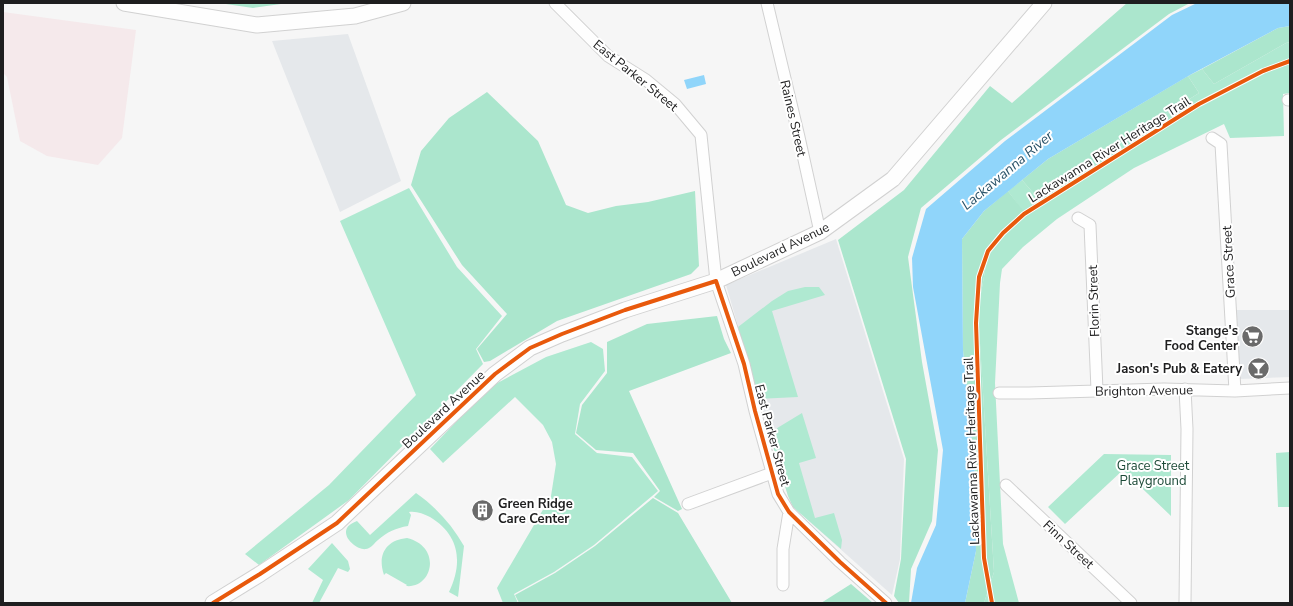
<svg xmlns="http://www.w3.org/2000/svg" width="1293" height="606" font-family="'Nunito Sans',sans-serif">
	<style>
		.built { fill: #e5e8eb }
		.industrial { fill: #f5e9eb }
		.green { fill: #afe9d1 }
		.forest { fill: #abe6cd }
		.water { fill: #90d5fa }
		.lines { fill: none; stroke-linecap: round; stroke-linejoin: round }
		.street-casing { stroke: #d1d1d1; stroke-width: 13 }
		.secondary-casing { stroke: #d1d1d1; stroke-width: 17 }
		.street { stroke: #fefefe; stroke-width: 11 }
		.secondary { stroke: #fefefe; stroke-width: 15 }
		.cycleway-casing { stroke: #fff; stroke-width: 6 }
		.cycleway { stroke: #e8590c; stroke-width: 4 }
		.labels { text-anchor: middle; stroke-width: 4; stroke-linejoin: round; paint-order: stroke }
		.street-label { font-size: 13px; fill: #1e1e1f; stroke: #fff }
		.poi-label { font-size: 13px; font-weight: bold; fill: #1e1e1f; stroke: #fff; text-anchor: end }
		.park-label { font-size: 13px; fill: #1c4a37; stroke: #fff }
		.water-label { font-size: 14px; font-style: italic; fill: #285167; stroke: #fff }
	</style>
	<rect width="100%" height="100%" fill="#f6f6f6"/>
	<path class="built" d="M348,34L401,181L340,212L272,41Z
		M836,239L904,459L900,559L892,595L793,507L788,496L726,285Z
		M1236,310H1289L1290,377L1240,379Z"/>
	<path class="industrial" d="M3,12L136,30L122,138L98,165L47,156L20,141L7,77L3,73Z"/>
	<path class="green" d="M1290,42V93L1283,94L1284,136L1230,138L1224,124L1134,168L1057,219L1023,247L1002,269L1000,283L995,383L1003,544L1019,603H984L994,572L979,327L980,299L989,248L1024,213L1008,191L1022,180L1036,196L1199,93L1188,76L1202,69L1214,84L1286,43Z
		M409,188L457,267L502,316L476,349L483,364L349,500L259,565L245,554L329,485L416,395L340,221Z
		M805,287H819L825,295L772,311L798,397L759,399L738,327L772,301L788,291Z
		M591,342L603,349L605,371L580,404L575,434L597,453L632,457L658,491L594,545L554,572L514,594L518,603H503L497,588L551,496L556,464L552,442L543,425L515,397L443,463L430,449L490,387L546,357Z
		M802,413L816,458L799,463L815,518L834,513L842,540L841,549L793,507L788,496L769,433Z
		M1290,452V507H1278L1276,453Z
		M1104,454L1171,455V516L1123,470L1065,524L1048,507Z
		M416,493C436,507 452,525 464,546L458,597L449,592C463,563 460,535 430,517C423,514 417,511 409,512L411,515L408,526C396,528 387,532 378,540C374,543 372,548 366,549C356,551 332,530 357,521L370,535Z
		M407,538C443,547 432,589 406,586L407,585L386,573L384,575C377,555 386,540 407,538Z
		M332,543L348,561L350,569L348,572L338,568L319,603H312L323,580L308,569Z"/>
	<path class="forest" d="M219,3H288L253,8Z
		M1127,3H1190L1169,14L1001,140L921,208L908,257L922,362L938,450L932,521L911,569L909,603H899L894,596L901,559L906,459L838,240L904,190L990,86L1012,103Z
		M1290,26V42L1286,43L1214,84L1202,69L1278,28Z
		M1188,76L1199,93L1036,196L1022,180L1048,159Z
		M487,92L538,141L566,205L588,213L616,206L648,202L695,191L699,266L691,274L557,321L490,361L484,362L477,349L507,314L462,265L411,185L421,151L449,118Z
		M1008,191L1025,213L989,248L980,299L979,327L994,572L984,603H965L976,551L975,474L963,350L962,239L984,211Z
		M717,316L724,339L731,353L629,391L682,509L678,511L654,497L660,491L633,453L596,450L576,433L582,405L607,373V342L647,324Z
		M653,498L678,513L732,603H519L515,595L555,573L595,546Z
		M851,584L873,603H821Z"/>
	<path class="water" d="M1197,3H1290V26L1278,28L1190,75L1048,159L984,211L962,239L963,350L975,474L976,551L965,603H911L917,568L936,525L943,450L913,287L912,258L926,209L1005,141L1172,15Z
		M704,75L706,84L687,89L684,80Z"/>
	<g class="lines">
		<defs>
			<path id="street" d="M555,3L608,56L646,80L675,104L701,135L716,281L744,364L755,411L778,494L789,512L840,562L886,603
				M767,3L799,137L820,232
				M1288,100H1290
				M1212,138L1221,144L1235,391
				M1078,218L1090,225L1097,390
				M999,393H1029L1164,389L1235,391L1290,388
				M1006,485L1131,603
				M688,504L772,473
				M783,585V549L789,512
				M1185,603L1187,429L1185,389"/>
			<path id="secondary" d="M124,3L257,25L355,16L403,3
				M213,603L260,574L337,523L495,374L530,348L562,334L625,310L716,281L820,232L893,179L1044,3"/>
		</defs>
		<use href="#street" class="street-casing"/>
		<use href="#secondary" class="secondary-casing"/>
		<use href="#street" class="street"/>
		<use href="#secondary" class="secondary"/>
		<defs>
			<path id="cycleway" d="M213,603L260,574L337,523L495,374L530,348L562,334L625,310L716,281L744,364L755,411L778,494L789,512L840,562L886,603
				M992,603L984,558L976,323L979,277L988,251L1003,233L1024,214L1199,104L1263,71L1290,61"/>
		</defs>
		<use href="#cycleway" class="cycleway-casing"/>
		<use href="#cycleway" class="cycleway"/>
	</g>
	<defs>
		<symbol id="supermarket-disc" viewBox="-11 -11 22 22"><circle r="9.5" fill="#6a6a6a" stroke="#fff"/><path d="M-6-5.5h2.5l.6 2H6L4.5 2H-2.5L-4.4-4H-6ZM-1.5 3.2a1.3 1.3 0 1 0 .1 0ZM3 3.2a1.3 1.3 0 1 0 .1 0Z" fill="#fff"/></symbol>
		<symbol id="bar-disc" viewBox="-11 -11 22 22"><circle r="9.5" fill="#6a6a6a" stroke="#fff"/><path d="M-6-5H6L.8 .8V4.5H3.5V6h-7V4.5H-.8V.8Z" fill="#fff"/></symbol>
		<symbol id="building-disc" viewBox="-11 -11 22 22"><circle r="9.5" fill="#6a6a6a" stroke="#fff"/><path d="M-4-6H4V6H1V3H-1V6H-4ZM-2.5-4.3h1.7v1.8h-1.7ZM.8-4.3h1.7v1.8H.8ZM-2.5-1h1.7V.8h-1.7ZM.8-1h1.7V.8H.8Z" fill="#fff"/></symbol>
	</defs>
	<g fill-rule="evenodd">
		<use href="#supermarket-disc" x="1240" y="324" width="25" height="25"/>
		<use href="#bar-disc" x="1246" y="356" width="25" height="25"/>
		<use href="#building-disc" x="470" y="498" width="25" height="25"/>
	</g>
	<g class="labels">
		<g class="street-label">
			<text transform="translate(636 75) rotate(39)" y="5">East Parker Street</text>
			<text transform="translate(794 118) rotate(77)" y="5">Raines Street</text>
			<text transform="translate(1109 149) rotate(-32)" y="5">Lackawanna River Heritage Trail</text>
			<text transform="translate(780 249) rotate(-26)" y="5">Boulevard Avenue</text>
			<text transform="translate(1228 262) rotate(-93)" y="5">Grace Street</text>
			<text transform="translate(1093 301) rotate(-92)" y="5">Florin Street</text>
			<text transform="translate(1144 390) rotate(-1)" y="5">Brighton Avenue</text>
			<text transform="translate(443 409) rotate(-43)" y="5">Boulevard Avenue</text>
			<text transform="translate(773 435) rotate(75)" y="5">East Parker Street</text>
			<text transform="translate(971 451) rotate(-92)" y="5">Lackawanna River Heritage Trail</text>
			<text transform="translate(1069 544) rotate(43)" y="5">Finn Street</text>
		</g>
		<g class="poi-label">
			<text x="1238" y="335">Stange's<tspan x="1238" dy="15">Food Center</tspan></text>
			<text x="1242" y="373">Jason's Pub &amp; Eatery</text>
			<text x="498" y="508" text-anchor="start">Green Ridge<tspan x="498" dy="15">Care Center</tspan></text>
		</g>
		<g class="park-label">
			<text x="1153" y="470">Grace Street<tspan x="1153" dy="15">Playground</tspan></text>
		</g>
		<g class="water-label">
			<text transform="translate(1007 170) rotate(-40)" y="5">Lackawanna River</text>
		</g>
	</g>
	<rect width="1293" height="606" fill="none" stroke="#1e1e1f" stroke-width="8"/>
</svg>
